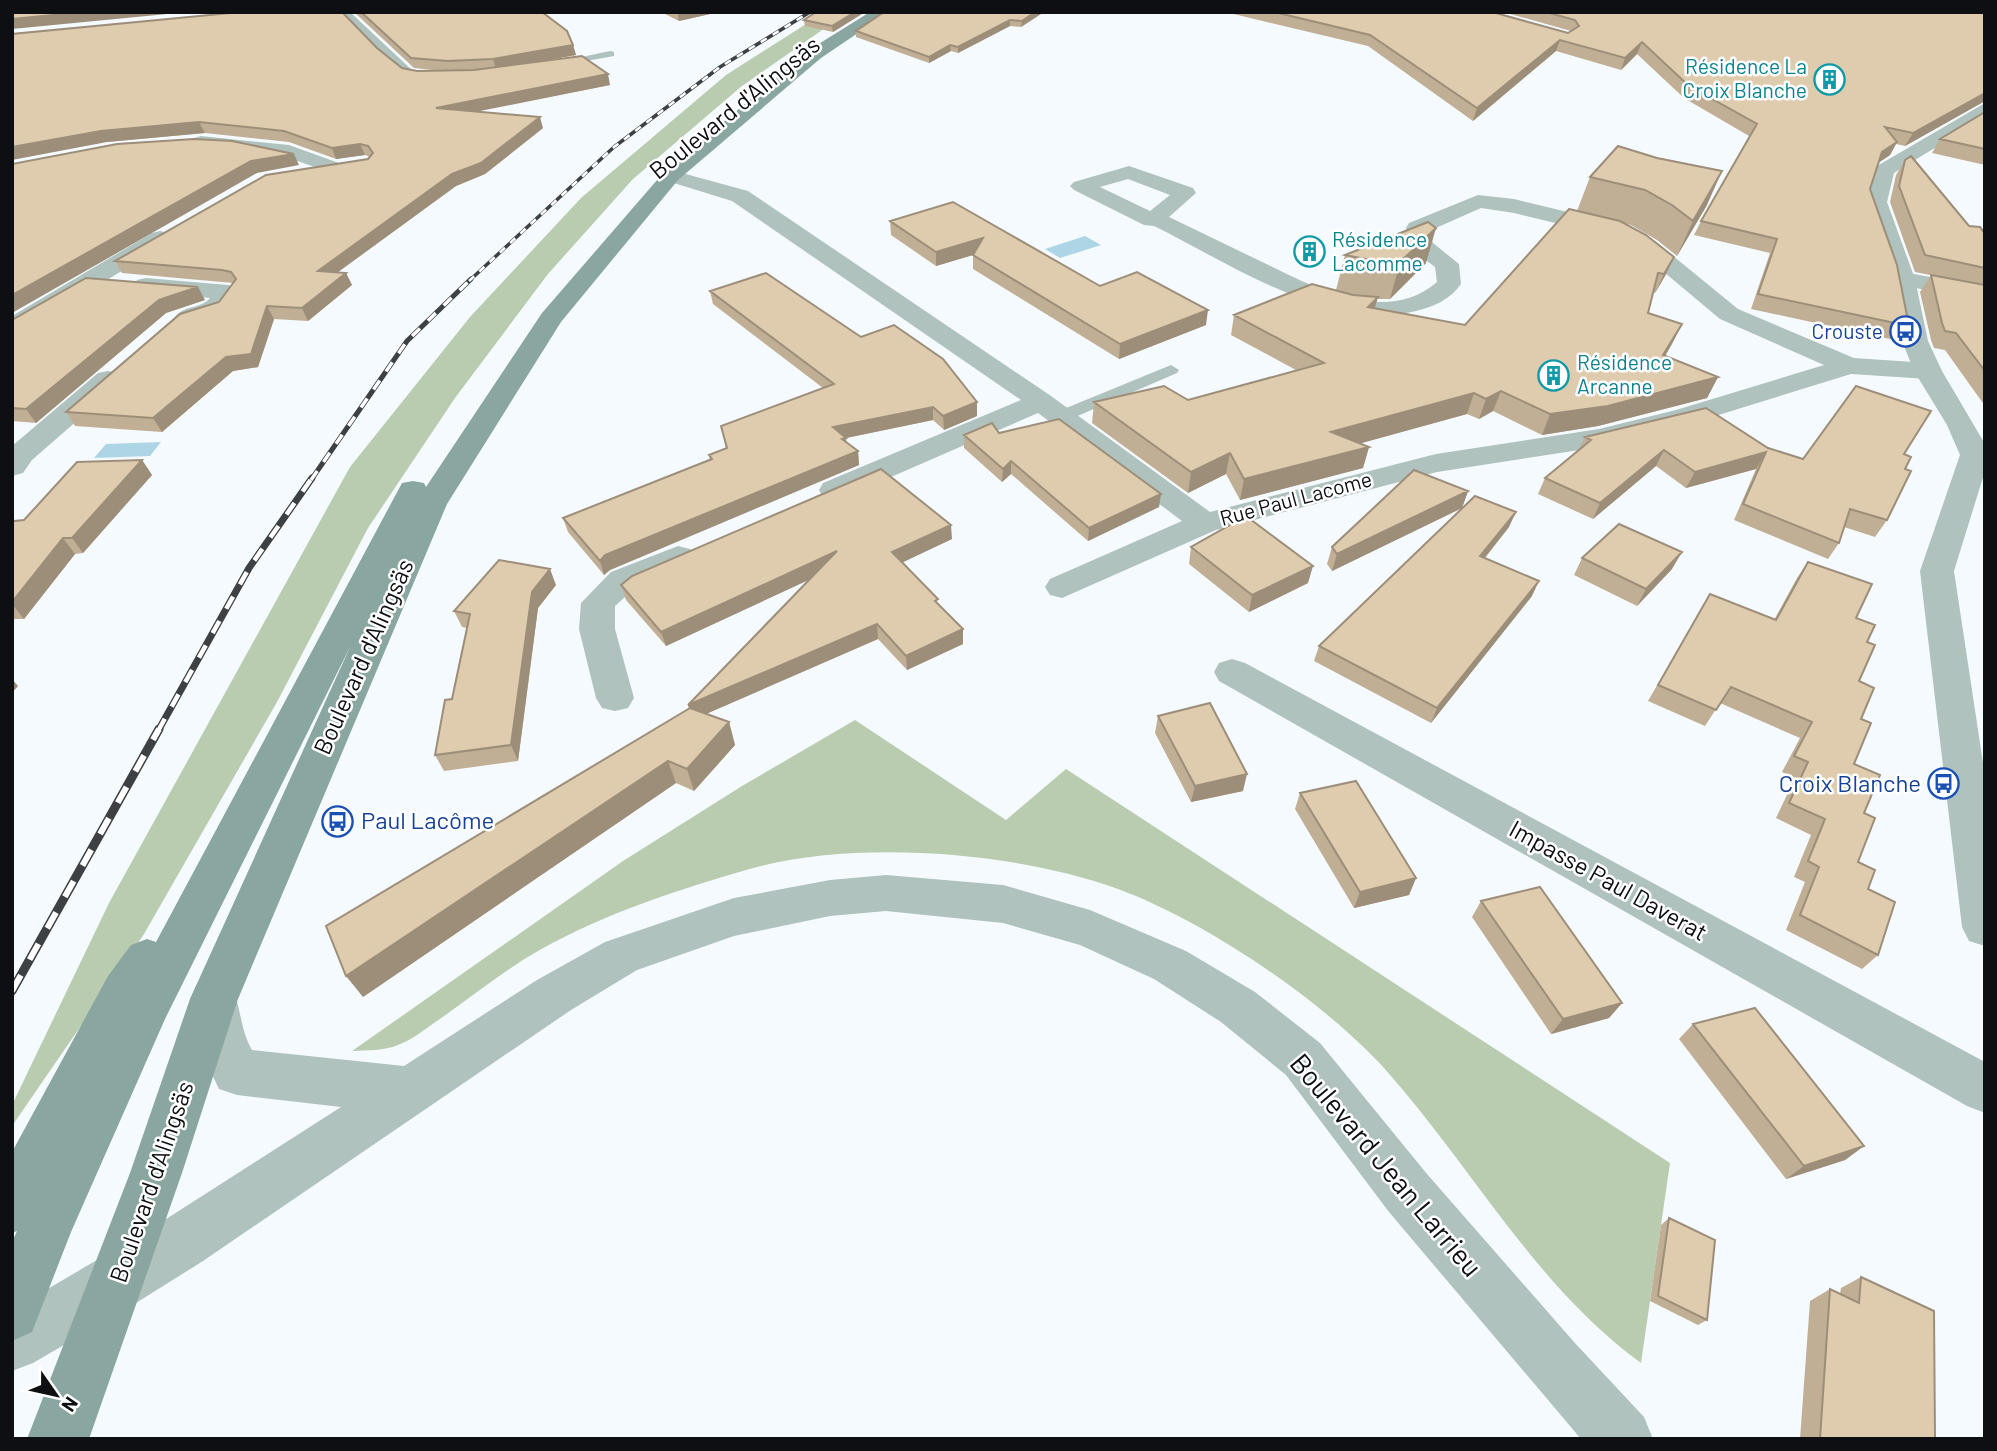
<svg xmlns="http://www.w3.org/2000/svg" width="1997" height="1451" font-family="Barlow,sans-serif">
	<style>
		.green { fill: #b9ccb0 }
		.water { fill: #aed5e5 }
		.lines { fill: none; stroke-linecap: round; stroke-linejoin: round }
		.service { fill: #afc2be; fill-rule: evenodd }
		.minor { fill: #afc2be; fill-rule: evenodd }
		.tertiary { fill: #afc2be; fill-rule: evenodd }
		.secondary { fill: #8aa6a0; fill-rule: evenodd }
		.rail-far3-casing { stroke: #3e4144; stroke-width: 3.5 }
		.rail-far2-casing { stroke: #3e4144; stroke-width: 5 }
		.rail-far1-casing { stroke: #3e4144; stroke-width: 7 }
		.rail-casing { stroke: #3e4144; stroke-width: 9 }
		.rail-far3 { stroke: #fff; stroke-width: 2.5; stroke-dasharray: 7; stroke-linecap: butt }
		.rail-far2 { stroke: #fff; stroke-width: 3.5; stroke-dasharray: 11; stroke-linecap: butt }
		.rail-far1 { stroke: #fff; stroke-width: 4.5; stroke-dasharray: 14; stroke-linecap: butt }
		.rail { stroke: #fff; stroke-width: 6; stroke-dasharray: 18; stroke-linecap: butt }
		.wall { fill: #c0af95 }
		.shaded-wall { fill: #9c8e79 }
		.building { fill: #dfcbad; stroke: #9c8e79; stroke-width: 2 }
		.labels { text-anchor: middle; stroke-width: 5; stroke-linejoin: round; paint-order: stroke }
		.far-culture-label { font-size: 21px; fill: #0d838f; stroke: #fff; text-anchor: start }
		.far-transit-label { font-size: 21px; fill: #164399; stroke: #fff; text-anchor: end }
		.far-street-label { font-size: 21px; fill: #0d0f12; stroke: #fff }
		.street-label { font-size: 24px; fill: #0d0f12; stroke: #fff }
		.transit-label { font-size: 24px; fill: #164399; stroke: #fff; text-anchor: end }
		.near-street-label { font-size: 28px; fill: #0d0f12; stroke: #fff }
	</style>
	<rect width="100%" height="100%" fill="#f5faff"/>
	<path class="green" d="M825,12H848L742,86L633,179L548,274L455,398L368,528L277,702L144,934L12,1126V1105L109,903L350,467L470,317L581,198L726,75Z
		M855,720L1006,820L1066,769L1670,1163L1641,1363C1534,1285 1471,1165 1384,1068C1322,1000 1205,921 1118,889C1018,852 857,839 753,868C680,889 605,913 538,951C503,971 470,998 437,1021C425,1029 412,1040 398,1045C384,1051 367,1050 352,1051L623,861L742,786Z"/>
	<path class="water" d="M1085,236L1101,245L1060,258L1045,249Z
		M161,442L150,456L94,458L106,444Z"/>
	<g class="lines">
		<path class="service" d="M340,12H350L413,71L435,76L430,79L406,76Z
			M610,51L614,52V56L558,66L553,63Z
			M1171,365L1179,370L1177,373L1066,421H1054L1052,417L1054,413Z"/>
		<path class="minor" d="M201,136L289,145L339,163L342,167L339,171L332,173L286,157L194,146L191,142L194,138Z
			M1129,166L1193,188L1196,193L1169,217C1198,231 1227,245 1256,259C1308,284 1384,328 1437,282L1435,267L1414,251L1406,228L1409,223L1478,195L1514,199L1630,227L1656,242L1738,309L1854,358L1928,363L1938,365L1942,371L1938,377L1928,379L1851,374L1696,422L1599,447L1437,472L1216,530L1062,598L1050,595L1045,587L1050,579L1182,521L1038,413L845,497L834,499L823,497L819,490L823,483L1021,400L732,201L664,180L661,176L664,172L671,170L748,191L1051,396L1210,512L1436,454L1599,429L1676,410L1824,365L1720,319L1640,252L1614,237L1514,213L1481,208L1429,231L1433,243L1459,264L1461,284C1451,299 1433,307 1416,311C1330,332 1229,263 1154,226L1144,225L1074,190L1070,186L1074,182ZM1128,179L1170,195L1150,211L1100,187Z
			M160,231L168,233L171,238L168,243L21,332L12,335V316L152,233Z
			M1903,272L1985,287V301L1894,284L1891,279L1894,274Z
			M146,278L228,285L237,287L240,292C227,311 204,329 179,322L175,317C184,305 201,309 210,298L137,290L134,285L137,280Z
			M108,371L118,373L122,379L118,385L32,460L23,473L12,476V446L98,373Z
			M678,546L690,549L695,556L690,563L635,588L615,606V629L634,698L628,708L615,711L602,708L596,698L579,629L581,603L611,572Z
			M1232,659L1245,663L1985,1062V1113L1967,1106L1219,681L1214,672L1219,663Z"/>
		<path class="tertiary" d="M1985,103V117L1894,173L1887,202L1915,279L1928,341L1942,371L1985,444V471L1954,571L1985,776V946L1969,941L1962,927L1920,571L1960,455L1947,425L1914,371L1902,341L1891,279L1865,202L1877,166Z
			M886,875L1003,885L1090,910L1186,951L1255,992L1320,1043L1427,1174L1574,1342L1644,1417L1653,1439H1581L1389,1212L1286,1075L1221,1022L1154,979L1080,945L1003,923L886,911L830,916L734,936L637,970L571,1010L203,1261L136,1303L33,1363L12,1371V1310L163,1221L341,1107L237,1095L219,1089L197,1043L190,999L197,984L214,978L231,984C241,1005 240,1030 252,1050L404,1066L537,980L605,942L734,898L830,880Z"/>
		<path class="secondary" d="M870,12H889L821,58L678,180L561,322L447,504L238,999L182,1173L89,1439H27L130,1173L190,999L351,645L165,1019L71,1232L32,1332L12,1341V1242L17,1231L12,1233V1152L108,976L131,945L147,939L156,942L402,483L413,481L424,483L426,487L542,313L664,172L809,50Z"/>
		<defs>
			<path id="rail-far3" d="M469,281L614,147L720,67L810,12"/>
			<path id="rail-far2" d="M311,480L407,341L471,279"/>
			<path id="rail-far1" d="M158,731L249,568L312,478"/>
			<path id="rail" d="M12,991L159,729"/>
		</defs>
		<use href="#rail-far3" class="rail-far3-casing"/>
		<use href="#rail-far2" class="rail-far2-casing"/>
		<use href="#rail-far1" class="rail-far1-casing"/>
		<use href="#rail" class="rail-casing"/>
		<use href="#rail-far3" class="rail-far3"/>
		<use href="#rail-far2" class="rail-far2"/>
		<use href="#rail-far1" class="rail-far1"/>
		<use href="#rail" class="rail"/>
	</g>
	<path class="wall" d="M354,12H542L573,45L576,55L538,62L610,85L476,111L543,128L485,174L456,186L338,272L346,273L352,285L308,321L274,319L258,367L233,371L162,432L75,426L66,412L219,302L233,283L122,273L115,261L368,159L370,157L365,155L336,159L289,142L205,133L107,142L377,48L402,68L417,71H443L414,68Z
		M661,12H719L679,21Z
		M865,12L833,32L805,26L804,20Z
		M884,12H1044L1021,27L1010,26L958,53L951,51L929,63L856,37V31Z
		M1225,12H1492L1568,33L1571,31L1503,12H1985V101L1905,146L1896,144L1890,155L1878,163L1870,189L1909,326L1899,341L1751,309L1770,253L1694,235L1701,221L1749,136L1684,98L1637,54L1621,70L1556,51L1473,121L1368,46Z
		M1985,112V165L1932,153L1940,139Z
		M1905,160L1969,226L1985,234V406L1945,350L1934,348L1931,340L1920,292L1931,275L1940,277L1915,272L1890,202L1896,175Z
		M1590,177L1707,205L1677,256L1657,240L1631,225L1624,223L1674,257L1665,276L1655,293H1653L1648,313L1682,324L1665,356L1718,377L1707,398L1598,426L1542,435L1493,411L1479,419L1467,414L1360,443L1369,447L1363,468L1240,500L1226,474L1188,493L1092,423L1094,402L1188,400L1296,370L1231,335L1234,315L1336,290L1345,255L1426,263L1390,299H1377L1375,308L1465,325L1577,211Z
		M890,221L1100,286L1206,325L1119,359L973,269V255L936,266L891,235Z
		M710,291L861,337L977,402V416L944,430L933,420L846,438V442L858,451L859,465L610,570L604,575L568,532L563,518L710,460L709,455L726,448L721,426L823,388L713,304Z
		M205,300L166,313L36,423L12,421V320Z
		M964,435L1161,494L1159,507L1088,541L1011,474L1002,482L964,448Z
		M1585,437L1768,448L1803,459L1904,454L1905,469L1887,520L1875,537L1844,527L1839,543L1828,559L1734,520L1756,469L1686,488L1656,466L1593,519L1538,494L1545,478L1579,449Z
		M142,460L152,475L83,553L75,554L24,619H12V523L24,520Z
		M1468,491L1462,508L1332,571L1327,564L1332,547Z
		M1509,527L1485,558L1532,596L1431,723L1314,661L1319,646Z
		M952,539L902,562L939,605L963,629V644L907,670L878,639L706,714L729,722L735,745L694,791L676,783L363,997L689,709L810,579L666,646L626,600L621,585Z
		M1191,547L1308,583L1249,612L1189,564Z
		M1582,558L1672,569L1637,606L1574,575Z
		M1808,562L1856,618L1867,642L1859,681L1861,719L1854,764L1864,813L1858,862L1868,889L1878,955L1862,969L1786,930L1805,882L1794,877L1811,835L1776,818L1795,778L1782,772L1800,738L1720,703L1705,726L1648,701L1710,594L1774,620L1797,578Z
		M556,585L538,608L518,761L444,771L435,755L452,699L467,628L462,627L454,611Z
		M1158,716L1243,791L1191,802L1155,733Z
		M1300,793L1416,878L1409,895L1354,908L1295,809Z
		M1481,901L1622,1003L1609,1018L1551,1034L1472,917Z
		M1693,1024L1864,1146L1845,1160L1786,1179L1679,1039Z
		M1669,1218L1707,1320L1698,1325L1650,1301L1661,1225Z
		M1861,1277L1935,1439H1800L1810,1301L1830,1289L1840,1294L1841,1288Z"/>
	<path class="shaded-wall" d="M84,12H188L12,29V19Z
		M687,12H719L679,21L678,14Z
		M855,12H865L833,32L832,26Z
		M1035,12H1044L1021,27L1022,21Z
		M1010,20V26L958,53V47Z
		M1560,40L1556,51L1473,121L1477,108Z
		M1642,42L1637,54L1621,70L1625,58Z
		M573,45L576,55L496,69L493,59Z
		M950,45L951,51L929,63V57Z
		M608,74L610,85L440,119L436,108Z
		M1985,93V101L1905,146L1913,133Z
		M540,117L543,128L485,174L456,186L323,283L318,271L452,174Z
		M199,122L205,133L107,142L12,160V147L101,131Z
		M1897,142L1890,155L1875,165L1882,152Z
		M360,144L365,155L336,159L332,148Z
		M294,154L299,165L257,173L12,313V295L251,161Z
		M1722,171L1707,205L1677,256L1693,221Z
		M1436,228L1426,263L1390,299L1400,262Z
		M983,238V252L936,266V252Z
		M1674,257L1665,276L1655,293L1664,274Z
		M346,273L352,285L308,321L302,308Z
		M198,287L205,300L166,313L36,423L26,409L159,300Z
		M1378,297L1372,317L1368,307Z
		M267,306L274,319L258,367L233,371L162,432L153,418Z
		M1208,310L1206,325L1119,359L1120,344Z
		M1682,324L1672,344L1654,375L1663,355Z
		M1718,377L1707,398L1598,426L1542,435L1550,414Z
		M1501,391L1493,411L1479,419L1486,399Z
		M1474,393L1467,414L1326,453L1331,432Z
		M977,402V416L944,430L943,416Z
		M933,407V420L846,438L847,451L833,427Z
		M1369,447L1363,468L1240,500L1244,479Z
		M1664,450L1656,466L1593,519L1600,503Z
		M858,451L859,465L610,570L604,575L600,561L605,555Z
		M1766,452L1756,469L1686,488L1695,472Z
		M1230,453L1226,474L1188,493L1191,472Z
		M142,460L152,475L83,553L72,538Z
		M1011,461V474L1002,482L1003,469Z
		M1468,491L1462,508L1332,571L1337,554Z
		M1161,494L1159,507L1088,541L1089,528Z
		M1516,512L1509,527L1474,571L1480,556Z
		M951,525L952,539L893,567L892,552Z
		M63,538L75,554L24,619L12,604V602Z
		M837,551L839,566L666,646L661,632Z
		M1682,552L1672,569L1637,606L1646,589Z
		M1313,566L1308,583L1249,612L1252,595Z
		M550,569L556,585L538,608L518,761L511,745L532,592Z
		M1539,581L1532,596L1431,723L1437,708Z
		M877,624L878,639L692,720L688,705Z
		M963,629V644L907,670L906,656Z
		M12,679L18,686L12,693Z
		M729,722L735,745L694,791L687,769Z
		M668,761L676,783L363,997L346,976Z
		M1247,774L1243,791L1191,802L1195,786Z
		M1416,878L1409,895L1354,908L1360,892Z
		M1622,1003L1609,1018L1551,1034L1563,1019Z
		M1864,1146L1845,1160L1786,1179L1804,1166Z"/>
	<path class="building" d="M12,12H84L12,19Z
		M241,12H342L377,48L402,68L417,71L474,70L582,56L608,74L436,108L540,117L481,163L452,174L318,271L346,273L302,308L267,306L251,354L226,357L153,418L66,412L180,314L219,302L236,279L231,272L222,270L115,261L266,175L368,159L373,153L368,146L360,144L332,148L284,131L199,122L101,131L12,147V34Z
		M361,12H542L567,31L573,45L493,59L448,61L411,58Z
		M816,12H855L832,26L804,20Z
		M884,12H1035L1022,21L1010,20L958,47L950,45L929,57L856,31Z
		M1274,12H1492L1568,33L1579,26L1575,20L1546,12H1985V93L1913,133L1885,127L1897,142L1882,152L1870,189L1897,265L1909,326L1758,294L1777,239L1701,221L1757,124L1689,86L1642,42L1625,58L1560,40L1477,108L1370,35Z
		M1985,112V149L1940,139Z
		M194,139L232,141L294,154L251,161L12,295V164L117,144Z
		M1618,146L1657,158L1722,171L1693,221L1672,205L1645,190L1590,177Z
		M1911,156L1969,226L1980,227L1985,234V268L1925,255L1899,186L1905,160Z
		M953,202L1100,286L1137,272L1208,310L1120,344L973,255L983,238L936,252L890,221Z
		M1569,209L1620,221L1646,235L1674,257L1664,274L1658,273L1648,313L1682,324L1663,355L1718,377L1608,406L1550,414L1501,391L1486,399L1474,393L1331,432L1369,447L1244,479L1230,453L1191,472L1094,402L1164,386L1188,400L1324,363L1234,315L1312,284L1353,295L1378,297L1368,307L1465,325Z
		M1428,222L1436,228L1400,262H1380L1345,255Z
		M766,273L861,337L894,325L943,359L977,402L943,416L933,407L833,427L846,438L842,439L858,451L605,555L600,561L563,518L712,459L709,455L727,448L721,426L834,384L710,291Z
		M1931,275L1985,285V371L1956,333L1945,331L1942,323Z
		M86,278L198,287L159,300L26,409L12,408V320Z
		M1856,386L1931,411L1904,454L1911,457L1905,469L1911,471L1887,520L1850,509L1839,543L1743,504L1766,452L1695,472L1664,450L1600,503L1545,478L1591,440L1585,437L1706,408L1768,448L1803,459Z
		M1059,419L1161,494L1089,528L1011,461L1003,469L964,435L992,423L999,433Z
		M142,460L72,538H63L12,602V523L14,521L24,520L77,462Z
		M881,469L951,525L892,552L938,599L935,601L963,629L906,656L877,624L688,705L837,551L661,632L621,585L632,576Z
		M1414,470L1468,491L1337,554L1332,547Z
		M1475,496L1516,512L1480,556L1539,581L1437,708L1319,646Z
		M1246,516L1313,566L1252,595L1191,547Z
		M1619,524L1682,552L1646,589L1582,558Z
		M499,560L550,569L532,592L511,745L435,755L445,700L452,699L470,614L454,611Z
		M1808,562L1872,584L1856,618L1875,625L1867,642L1875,645L1859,681L1874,688L1861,719L1871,723L1854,764L1880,775L1864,813L1875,818L1858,862L1875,870L1868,889L1895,902L1878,955L1800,915L1819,867L1808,861L1825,819L1789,803L1808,762L1794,756L1812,722L1731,687L1716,710L1658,685L1710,594L1776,620Z
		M1210,703L1247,774L1195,786L1158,716Z
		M690,708L729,722L687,769L668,761L346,976L326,926Z
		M1356,781L1416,878L1360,892L1300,793Z
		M1540,887L1622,1003L1563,1019L1481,901Z
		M1755,1008L1864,1146L1804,1166L1693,1024Z
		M1669,1218L1715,1240L1707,1320L1658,1296Z
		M1861,1277L1934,1311L1935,1439H1820L1830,1289L1859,1303Z"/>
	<defs>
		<symbol id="building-ring" viewBox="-11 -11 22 22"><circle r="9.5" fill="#fff" stroke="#0f9aa8" stroke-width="1.5"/><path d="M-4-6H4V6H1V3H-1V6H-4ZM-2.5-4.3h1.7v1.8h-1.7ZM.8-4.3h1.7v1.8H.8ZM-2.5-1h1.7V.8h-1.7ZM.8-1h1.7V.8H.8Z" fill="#0f9aa8"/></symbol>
		<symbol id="bus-ring" viewBox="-11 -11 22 22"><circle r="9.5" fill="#fff" stroke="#1a4fb4" stroke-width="1.5"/><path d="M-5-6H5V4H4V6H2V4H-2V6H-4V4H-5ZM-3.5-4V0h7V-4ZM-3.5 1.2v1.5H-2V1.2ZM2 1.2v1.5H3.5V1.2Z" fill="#1a4fb4"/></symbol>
	</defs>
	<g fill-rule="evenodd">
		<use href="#building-ring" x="1812" y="62" width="35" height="35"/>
		<use href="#building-ring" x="1292" y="234" width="35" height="35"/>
		<use href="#bus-ring" x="1888" y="314" width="35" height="35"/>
		<use href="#building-ring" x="1536" y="358" width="35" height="35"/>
		<use href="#bus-ring" x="1926" y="766" width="35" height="35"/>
		<use href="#bus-ring" x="320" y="804" width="35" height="35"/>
	</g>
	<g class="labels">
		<g class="far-culture-label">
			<text x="1807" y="74" text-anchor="end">Résidence La<tspan x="1807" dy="24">Croix Blanche</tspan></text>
			<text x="1332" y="247">Résidence<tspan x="1332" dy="24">Lacomme</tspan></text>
			<text x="1577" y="370">Résidence<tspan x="1577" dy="24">Arcanne</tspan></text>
		</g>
		<g class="far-transit-label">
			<text x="1883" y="339">Crouste</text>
		</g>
		<g class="far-street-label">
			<text transform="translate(1296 499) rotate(-15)" y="7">Rue Paul Lacome</text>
		</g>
		<g class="street-label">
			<text transform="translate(735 108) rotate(-39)" y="8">Boulevard d'Alingsäs</text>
			<text transform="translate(364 657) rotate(-66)" y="8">Boulevard d'Alingsäs</text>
			<text transform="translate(1608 881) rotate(29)" y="8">Impasse Paul Daverat</text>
			<text transform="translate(152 1182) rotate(-71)" y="8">Boulevard d'Alingsäs</text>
		</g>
		<g class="transit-label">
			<text x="1921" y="792">Croix Blanche</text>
			<text x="361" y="829" text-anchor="start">Paul Lacôme</text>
		</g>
		<g class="near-street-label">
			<text transform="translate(1386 1165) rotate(50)" y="10">Boulevard Jean Larrieu</text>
		</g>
	</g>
	<rect width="1997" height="1451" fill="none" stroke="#0d0f12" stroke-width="28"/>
	<g transform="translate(56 1395) rotate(124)" stroke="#ffffff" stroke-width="5" paint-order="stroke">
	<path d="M0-5L12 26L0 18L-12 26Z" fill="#0d0f12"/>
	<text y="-10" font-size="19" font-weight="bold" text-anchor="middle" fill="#0d0f12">N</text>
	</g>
</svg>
